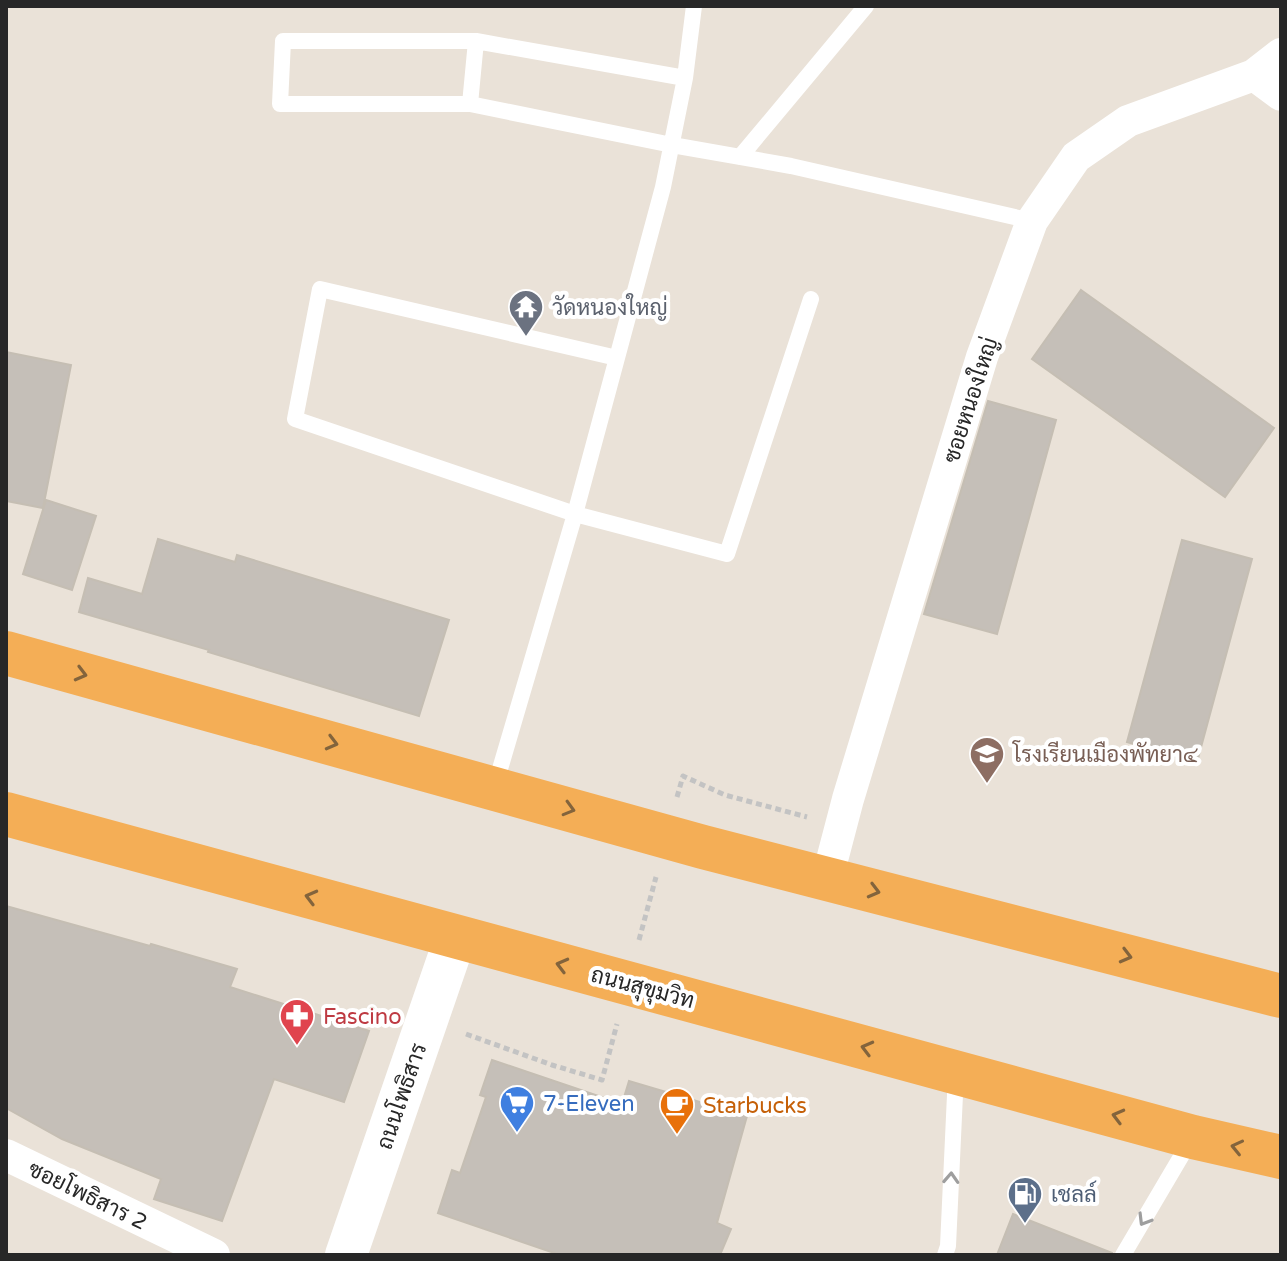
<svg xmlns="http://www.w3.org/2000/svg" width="1287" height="1261" font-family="'Varela Round',Sarabun,sans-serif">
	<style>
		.building { fill: #c5bfb8; stroke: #c5beb3; stroke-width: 2 }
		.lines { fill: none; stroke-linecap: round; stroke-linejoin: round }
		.path { stroke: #c3c3c3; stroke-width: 5; stroke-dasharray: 6 4; stroke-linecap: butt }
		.service { stroke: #fff; stroke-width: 16 }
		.minor { stroke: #fff; stroke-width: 32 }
		.tertiary { stroke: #fff; stroke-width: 42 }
		.trunk { stroke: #f4ae56; stroke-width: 44 }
		.oneway { stroke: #83643c }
		.oneway2 { stroke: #9e9e9e }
		.labels { text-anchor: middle; stroke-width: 8; stroke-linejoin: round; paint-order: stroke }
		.worship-label { font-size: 22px; fill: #5b616d; stroke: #fff; text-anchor: start }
		.street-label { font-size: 22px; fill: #272727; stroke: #fff }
		.education-label { font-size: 22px; fill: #785e54; stroke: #fff; text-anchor: start }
		.health-label { font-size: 22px; fill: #be3a42; stroke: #fff; text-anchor: start }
		.shop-label { font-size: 22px; fill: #366cbe; stroke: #fff; text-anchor: start }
		.food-label { font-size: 22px; fill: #c56008; stroke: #fff; text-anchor: start }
		.service-label { font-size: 22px; fill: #4e5e75; stroke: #fff; text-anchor: start }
	</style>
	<rect width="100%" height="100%" fill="#eae2d8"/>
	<path class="building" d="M1081,290L1274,428L1225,497L1032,359Z
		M6,352L71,365L43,508L6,501Z
		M988,401L1056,420L997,634L924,614Z
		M46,500L96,516L72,590L23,574Z
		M158,539L235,562L237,555L449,620L419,716L208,652L209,650L79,612L88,578L142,594Z
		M1182,540L1252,559L1197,762L1127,742Z
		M6,906L150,946L151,944L237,969L230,987L369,1031L344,1102L274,1079L222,1221L154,1199L161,1179L62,1139L6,1108Z
		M492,1060L622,1104L629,1081L747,1116L717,1223L731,1229L720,1255H560L438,1213L452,1170L460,1173L486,1097L480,1095Z
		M1013,1214L1112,1253V1255H997Z"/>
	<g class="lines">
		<path class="path" d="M677,797L683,776L725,795L807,817
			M639,940L656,877
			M466,1034L552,1065L602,1080L617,1024"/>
		<path class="service" d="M685,78L694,6
			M470,104H280L283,41H476
			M740,157L866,6
			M617,358L320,289L295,419L575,514L727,554L811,299
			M495,786L575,514L663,187L685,78L476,41L470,104L672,145L791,166L1032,221
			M945,1255L948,1246L956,1073
			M1123,1255L1192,1138"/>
		<path class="minor" d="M1254,75L1281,95
			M827,879L848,799L982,357L1032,221L1076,157L1128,121L1254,75L1281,54
			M6,1155L214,1255"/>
		<path class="tertiary" d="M346,1255L456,936"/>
		<path class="trunk" d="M6,653L703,847L1281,996
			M6,814L1193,1137L1281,1157"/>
	</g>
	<defs><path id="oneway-chevron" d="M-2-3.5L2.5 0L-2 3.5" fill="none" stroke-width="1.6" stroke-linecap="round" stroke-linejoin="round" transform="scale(2)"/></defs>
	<g class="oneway">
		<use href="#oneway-chevron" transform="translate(81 674) rotate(15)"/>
		<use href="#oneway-chevron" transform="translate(332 743) rotate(15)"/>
		<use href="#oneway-chevron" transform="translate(569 809) rotate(16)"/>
		<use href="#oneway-chevron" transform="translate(874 891) rotate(15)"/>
		<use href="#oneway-chevron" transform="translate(311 897) rotate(-165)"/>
		<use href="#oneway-chevron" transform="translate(1126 956) rotate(15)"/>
		<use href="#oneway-chevron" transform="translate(562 965) rotate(-165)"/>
		<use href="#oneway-chevron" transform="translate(867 1048) rotate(-165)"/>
		<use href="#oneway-chevron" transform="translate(1118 1116) rotate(-165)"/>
		<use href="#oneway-chevron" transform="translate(1237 1147) rotate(-167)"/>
	</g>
	<g class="oneway2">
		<use href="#oneway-chevron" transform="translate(951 1178) rotate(-87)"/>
		<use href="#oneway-chevron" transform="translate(1144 1220) rotate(121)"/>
	</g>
	<defs>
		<symbol id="temple-pin" viewBox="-11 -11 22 30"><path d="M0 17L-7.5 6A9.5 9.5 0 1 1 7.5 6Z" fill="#6b7280" stroke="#fff"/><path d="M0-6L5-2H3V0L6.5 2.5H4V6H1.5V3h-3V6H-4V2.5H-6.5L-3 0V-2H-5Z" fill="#fff"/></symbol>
		<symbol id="school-pin" viewBox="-11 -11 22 30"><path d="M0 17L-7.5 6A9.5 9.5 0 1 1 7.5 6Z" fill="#8d6e63" stroke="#fff"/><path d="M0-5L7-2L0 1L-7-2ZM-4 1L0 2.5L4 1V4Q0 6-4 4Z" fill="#fff"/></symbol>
		<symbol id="pharmacy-pin" viewBox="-11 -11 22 30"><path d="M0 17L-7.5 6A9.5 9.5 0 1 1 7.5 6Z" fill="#e0444e" stroke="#fff"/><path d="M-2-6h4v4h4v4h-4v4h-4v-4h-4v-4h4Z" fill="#fff"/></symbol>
		<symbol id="supermarket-pin" viewBox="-11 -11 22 30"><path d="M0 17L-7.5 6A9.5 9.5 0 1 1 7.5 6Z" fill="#3f7fe0" stroke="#fff"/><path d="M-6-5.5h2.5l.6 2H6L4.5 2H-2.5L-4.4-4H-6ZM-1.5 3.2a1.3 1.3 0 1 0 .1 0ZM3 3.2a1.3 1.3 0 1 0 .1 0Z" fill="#fff"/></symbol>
		<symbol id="cafe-pin" viewBox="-11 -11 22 30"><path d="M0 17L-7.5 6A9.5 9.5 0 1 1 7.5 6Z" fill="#e8710a" stroke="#fff"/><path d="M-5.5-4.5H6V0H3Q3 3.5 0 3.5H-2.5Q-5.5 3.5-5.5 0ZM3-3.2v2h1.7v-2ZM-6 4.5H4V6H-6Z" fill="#fff"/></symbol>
		<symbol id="fuel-pin" viewBox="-11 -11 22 30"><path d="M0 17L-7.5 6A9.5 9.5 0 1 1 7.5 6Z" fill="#5c6f8a" stroke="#fff"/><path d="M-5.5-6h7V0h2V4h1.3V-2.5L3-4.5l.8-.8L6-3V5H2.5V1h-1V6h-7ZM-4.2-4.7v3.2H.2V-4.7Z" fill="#fff"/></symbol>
	</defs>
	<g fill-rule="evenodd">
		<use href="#temple-pin" x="506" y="287" width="40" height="54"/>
		<use href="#school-pin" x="967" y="734" width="40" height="54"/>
		<use href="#pharmacy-pin" x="277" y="996" width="40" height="54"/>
		<use href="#supermarket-pin" x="497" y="1083" width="40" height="54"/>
		<use href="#cafe-pin" x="657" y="1085" width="40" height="54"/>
		<use href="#fuel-pin" x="1005" y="1174" width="40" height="54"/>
	</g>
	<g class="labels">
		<g class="worship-label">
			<text x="552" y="315">วัดหนองใหญ่</text>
		</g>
		<g class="street-label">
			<text transform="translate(970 400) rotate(-72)" y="8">ซอยหนองใหญ่</text>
			<text transform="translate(643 987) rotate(15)" y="8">ถนนสุขุมวิท</text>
			<text transform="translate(401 1096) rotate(-71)" y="8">ถนนโพธิสาร</text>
			<text transform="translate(88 1195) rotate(26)" y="8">ซอยโพธิสาร 2</text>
		</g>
		<g class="education-label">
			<text x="1013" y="762">โรงเรียนเมืองพัทยา๔</text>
		</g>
		<g class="health-label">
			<text x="323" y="1024">Fascino</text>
		</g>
		<g class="shop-label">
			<text x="543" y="1111">7-Eleven</text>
		</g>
		<g class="food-label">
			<text x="703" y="1113">Starbucks</text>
		</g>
		<g class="service-label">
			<text x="1051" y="1202">เชลล์</text>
		</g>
	</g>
	<rect width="1287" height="1261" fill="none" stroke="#272727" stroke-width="16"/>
</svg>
